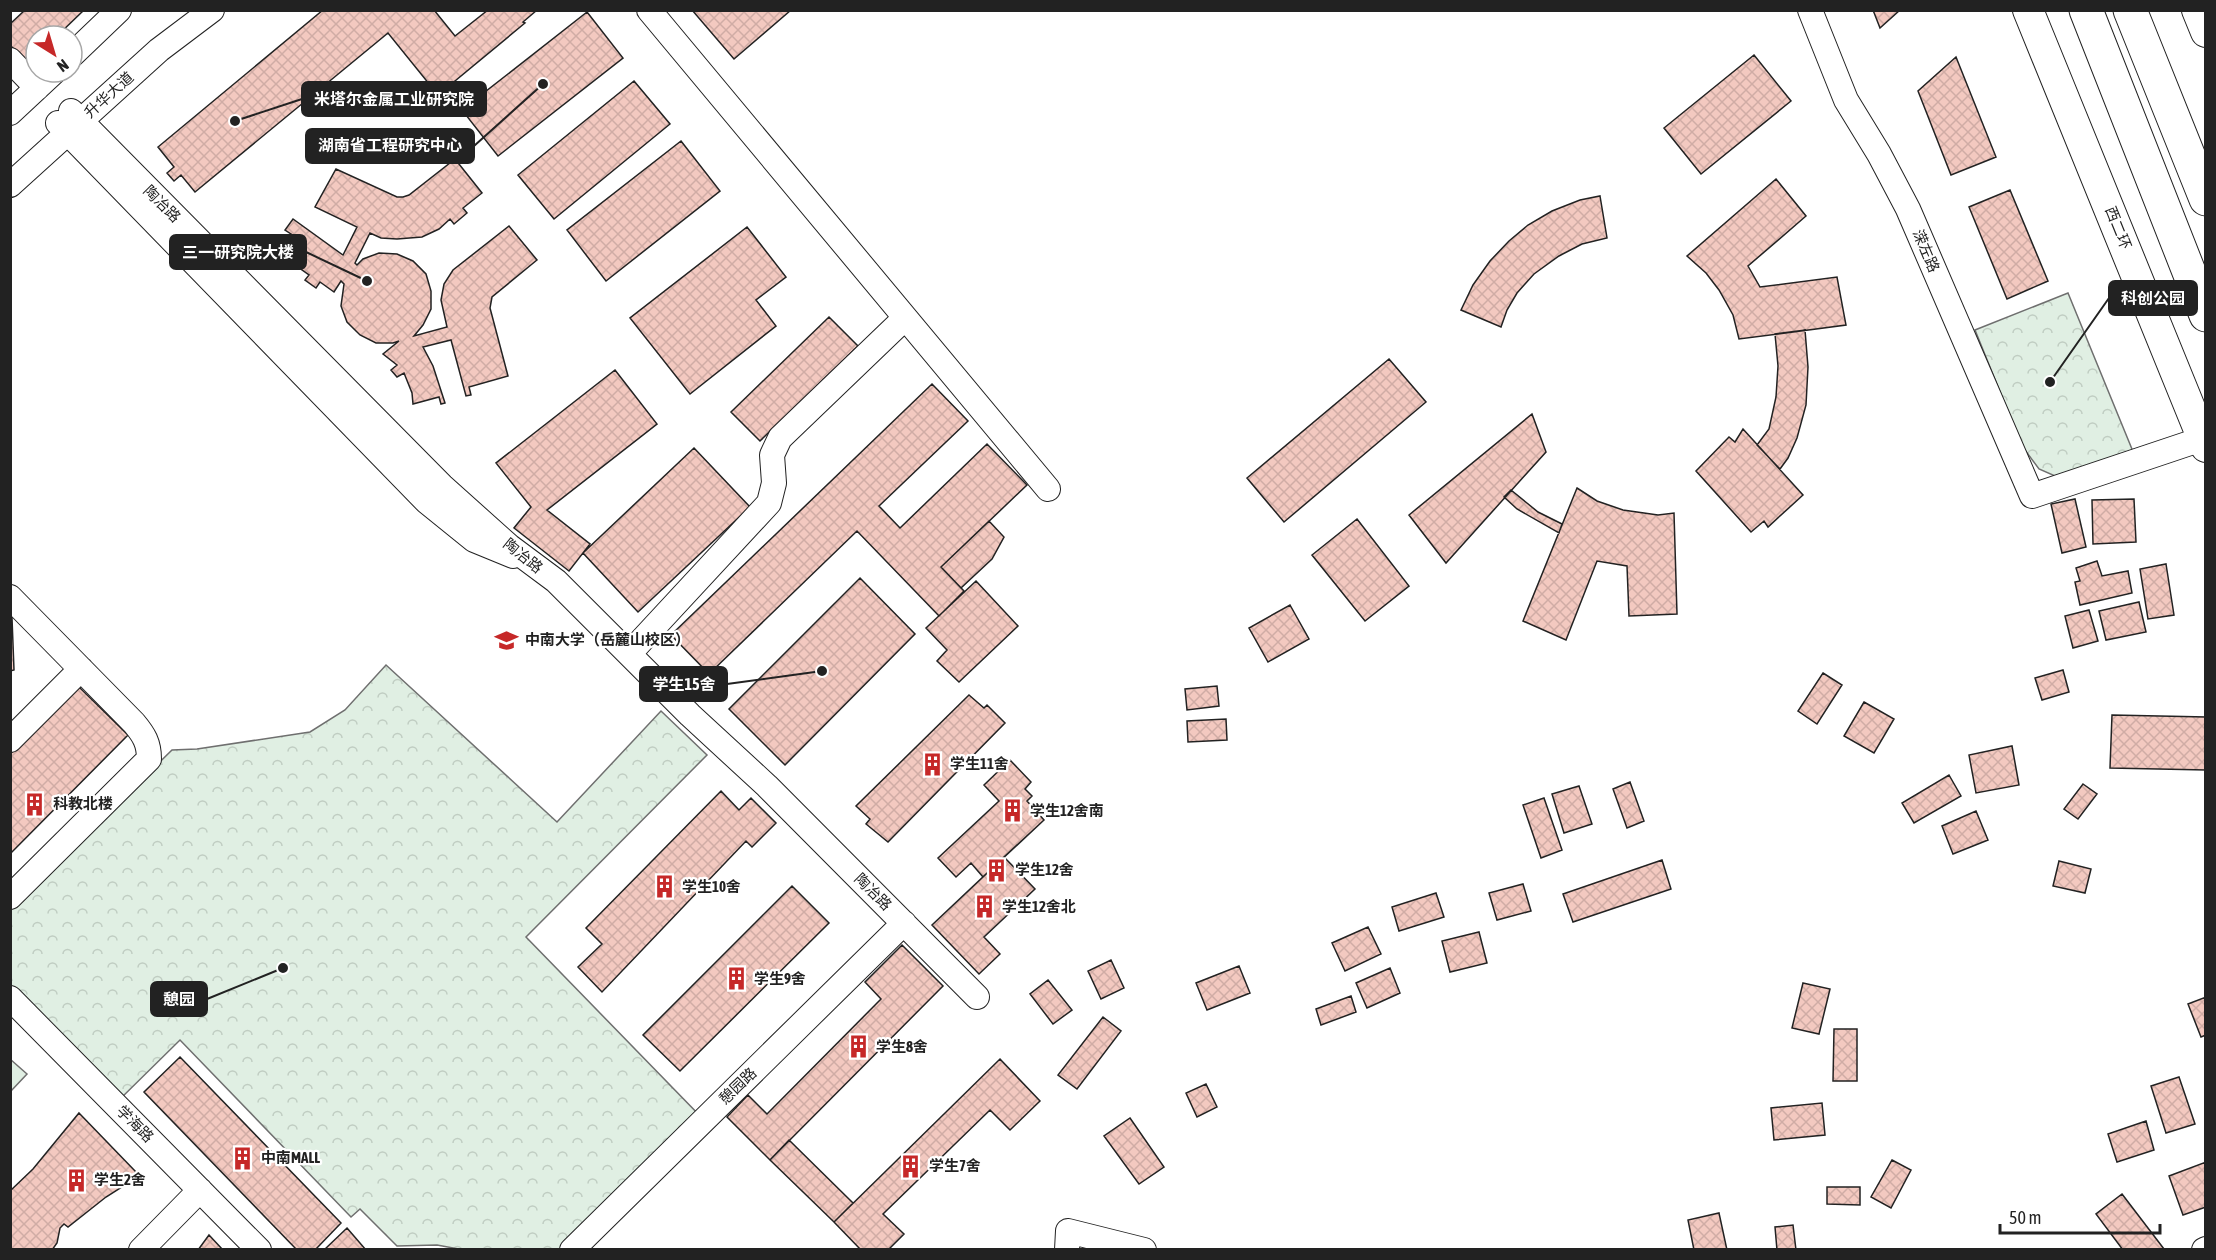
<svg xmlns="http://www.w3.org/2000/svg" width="2216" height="1260" font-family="'Asap Condensed','Noto Sans SC',sans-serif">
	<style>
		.grass { fill: #e0efe3; stroke: #6f6f6f; stroke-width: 1.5 }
		.park { fill: url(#park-crowns); stroke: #6f6f6f; stroke-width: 1.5 }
		.building { fill: url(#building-cross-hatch); stroke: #222; stroke-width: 1.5 }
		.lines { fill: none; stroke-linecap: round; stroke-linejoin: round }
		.minor-casing { stroke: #222; stroke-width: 26 }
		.major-casing { stroke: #222; stroke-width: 32 }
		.highway-casing { stroke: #222; stroke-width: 35 }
		.minor { stroke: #fff; stroke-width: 24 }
		.major { stroke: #fff; stroke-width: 30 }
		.highway { stroke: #fff; stroke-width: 33 }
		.labels { text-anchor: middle; stroke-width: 4.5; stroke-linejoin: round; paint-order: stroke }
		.street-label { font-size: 15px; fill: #222; stroke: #fff }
		.poi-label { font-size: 15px; font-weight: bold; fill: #222; stroke: #fff; text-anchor: start }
		.leader { fill: none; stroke: #222; stroke-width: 2 }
		.callout-dot { fill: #222; stroke: #fff; stroke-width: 2 }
		.callout { fill: #222; stroke: #222; stroke-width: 2 }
		.callout-label { font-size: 16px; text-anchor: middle; font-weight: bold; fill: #fff }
	</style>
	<defs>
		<pattern id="park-crowns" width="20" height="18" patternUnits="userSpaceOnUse" patternTransform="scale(1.5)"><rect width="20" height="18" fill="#e0efe3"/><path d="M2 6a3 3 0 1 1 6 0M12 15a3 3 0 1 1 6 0" fill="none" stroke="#c0cdc2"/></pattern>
		<pattern id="building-cross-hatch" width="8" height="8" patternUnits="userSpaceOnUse" patternTransform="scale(1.5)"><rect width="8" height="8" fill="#f3c9c0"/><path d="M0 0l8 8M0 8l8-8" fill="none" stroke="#d0aca5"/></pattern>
	</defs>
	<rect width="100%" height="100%" fill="#fff"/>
	<path class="grass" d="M10,1059L27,1074L11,1091H10Z"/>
	<path class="park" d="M2068,293L2134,454L2055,476L2039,469L2022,446L1975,330Z
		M386,665L557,822L661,711L707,755L526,937L704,1120L572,1249L464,1250L437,1245L397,1246L360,1209L351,1217L180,1040L115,1104L11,998V908L172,750L197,749L310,732L345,710Z"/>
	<path class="building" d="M25,10H84L57,36H36V56L28,64L10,45V24Z
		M323,10H434L455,36L488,10H537L523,22L525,23L438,95L388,33L195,192L181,175L174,181L167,173L174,167L158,147Z
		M692,10H791L734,59Z
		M1873,10H1900L1880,28Z
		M587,12L623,58L498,156L462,110Z
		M1754,55L1791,101L1701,174L1664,128Z
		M1956,57L1996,157L1951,175L1918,91Z
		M634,81L670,124L554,219L518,175Z
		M681,141L720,191L606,281L567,230Z
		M455,159L482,193L463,208L467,213L454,224L450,219L439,229L422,237L397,239L381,238L370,233L355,263L357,265L363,259L379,253L397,254L413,261L426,274L431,291V309L423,325L414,336L447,327L441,300L444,284L453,270L509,226L537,260L492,297L490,308L508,376L469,387L471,395L466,396L451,340L423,347L433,366L445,403L441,404L439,397L413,404L412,393L404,373L397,377L391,370L397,365L383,354L399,341L393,343H376L360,335L347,322L341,306L344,284L341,281L334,292L320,282L316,288L305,280L309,275L281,255L294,236L285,230L293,219L343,255L357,227L315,207L336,169L397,197H403L409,195Z
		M1776,179L1806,216L1748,266L1760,287L1837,277L1846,325L1739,339L1733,315L1719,290L1706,273L1687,256Z
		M2010,190L2048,281L2007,299L1969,207Z
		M1600,196L1607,238L1582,244L1559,256L1534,274L1517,293L1507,310L1501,327L1461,310L1473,285L1490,261L1509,241L1528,225L1552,211L1580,200Z
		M747,227L786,277L756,300L776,326L690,394L630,318Z
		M829,317L858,346L760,441L731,412Z
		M1805,330L1808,367L1806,405L1797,438L1788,458L1780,469L1757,445L1769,429L1776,397L1778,366L1775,334Z
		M1389,359L1426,402L1284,522L1247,478Z
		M615,370L657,424L547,510L590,544L569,571L514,528L531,507L496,463Z
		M932,384L968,421L879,506L900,528L987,444L1027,485L941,567L964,591L939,616L857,531L709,674L671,635Z
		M1532,414L1546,452L1446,563L1409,515Z
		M1743,429L1803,495L1768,527L1764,521L1751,532L1696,471L1729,437L1735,442Z
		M694,448L750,507L638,612L583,553Z
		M1577,488L1597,501L1623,510L1658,515L1674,513L1677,614L1629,616L1627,566L1597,561L1566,640L1523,621Z
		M1511,490L1538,512L1562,524L1559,533L1517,509L1504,497Z
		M2075,499L2086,547L2062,553L2051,504Z
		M2134,499L2136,542L2093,544L2092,500Z
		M1357,519L1409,586L1365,621L1312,555Z
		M989,521L1004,537L992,559L961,588L941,567Z
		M2097,561L2102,576L2128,571L2132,593L2080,605L2075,582L2080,581L2076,568Z
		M2166,564L2174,615L2148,619L2140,569Z
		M860,578L915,634L785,765L729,709Z
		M976,581L1018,626L959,682L937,661L947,650L926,628Z
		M2139,602L2146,632L2106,640L2099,611Z
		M1290,605L1309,639L1268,662L1249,628Z
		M2089,610L2098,641L2073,648L2065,616Z
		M12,618L14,670L10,671V619Z
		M2063,670L2069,692L2042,700L2035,678Z
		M1823,673L1842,685L1817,724L1798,711Z
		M78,686L128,735L10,854V754Z
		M1217,686L1219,706L1187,710L1185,689Z
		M969,695L984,708L987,705L1005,723L888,842L866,824L870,819L856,806Z
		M1864,702L1894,719L1874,753L1844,736Z
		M2112,715L2206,717V770L2110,768Z
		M1226,719L1227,740L1188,742L1187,721Z
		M2012,746L2019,785L1976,793L1969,755Z
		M1010,760L1031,782L1025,789L1032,796L1027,801L1044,820L1004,857L1035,889L984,937L1000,954L979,974L932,925L983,877L971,863L956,877L938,858L999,801L984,785Z
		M1010,760L1031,782L1025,789L1032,796L1027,801L1044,820L983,877L971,863L956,877L938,858L999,801L984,785Z
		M1949,775L1961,796L1914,823L1902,803Z
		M1630,782L1644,821L1627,828L1613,789Z
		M2083,784L2097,794L2078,819L2064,809Z
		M1579,786L1592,824L1564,833L1552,794Z
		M721,791L739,810L751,798L776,823L752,847L746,841L602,992L578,967L602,944L586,928Z
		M1544,798L1562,850L1541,858L1523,805Z
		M1976,811L1988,840L1953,854L1942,826Z
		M1004,857L1035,889L984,937L1000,954L979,974L932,925Z
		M1662,860L1671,889L1573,922L1563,894Z
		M2059,861L2091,869L2085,893L2053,886Z
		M1523,884L1531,911L1497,920L1489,893Z
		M792,886L829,923L680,1071L643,1035Z
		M1436,893L1444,917L1399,931L1392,907Z
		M1368,927L1381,954L1345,971L1332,943Z
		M1479,932L1487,963L1450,972L1442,941Z
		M902,945L943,986L770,1160L727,1117L748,1095L767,1114L881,999L865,982Z
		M1111,960L1124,988L1101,999L1088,971Z
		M1239,966L1250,993L1207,1010L1196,983Z
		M1390,968L1400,993L1367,1008L1356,983Z
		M1048,980L1072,1010L1053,1024L1030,994Z
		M1803,983L1830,989L1819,1034L1792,1028Z
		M1351,996L1356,1012L1321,1025L1316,1009Z
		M2206,997V1035L2201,1037L2188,1004Z
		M1103,1017L1121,1031L1077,1089L1058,1075Z
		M1834,1029H1857V1081H1833Z
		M180,1057L341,1223L315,1250H297L144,1092Z
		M1000,1059L1040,1101L1010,1130L990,1110L883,1214L904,1234L888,1250H861L834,1222Z
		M2179,1077L2195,1124L2166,1133L2151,1086Z
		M1206,1084L1217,1107L1197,1117L1186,1093Z
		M1822,1103L1825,1135L1774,1140L1771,1108Z
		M79,1113L136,1172L122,1187L106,1197L68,1227L64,1224L60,1228L57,1243L52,1250H10V1191L33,1169Z
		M1130,1118L1164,1167L1139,1184L1104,1136Z
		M2146,1121L2154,1150L2117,1162L2108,1134Z
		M789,1140L853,1203L834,1222L770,1160Z
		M1892,1160L1911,1170L1891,1208L1871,1197Z
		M2206,1162V1207L2183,1215L2169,1176Z
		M1827,1187H1860V1205L1827,1204Z
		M2122,1194L2164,1249L2163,1250H2123L2096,1214Z
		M1719,1213L1727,1250H1694L1688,1220Z
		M1793,1225L1796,1250H1777L1775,1227Z
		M347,1228L366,1250H324Z
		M209,1235L223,1250H198Z"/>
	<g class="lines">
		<defs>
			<path id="minor" d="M649,10L1048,489
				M1810,10L1846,100L1879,154L1908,209L2032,496L2202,439
				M72,55L119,10
				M10,60L37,88
				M71,111L442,486L509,546L556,581L690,715L767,786L977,997
				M10,113L54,72
				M58,123L427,502L474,540L513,556
				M10,185L159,50L212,10
				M10,597L134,723C144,735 149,743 149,759L10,897
				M629,654L769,503L774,483L772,455L780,438L905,318
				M10,740L81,669
				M10,998L259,1250
				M141,1250L200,1190
				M572,1250L904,923
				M1067,1250L1068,1231L1144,1250
				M2204,1250L2206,1249"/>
			<path id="major" d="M2028,10L2206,447
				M2197,10L2206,32"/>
			<path id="highway" d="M2086,10L2206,315
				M2130,10L2206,199"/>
		</defs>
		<use href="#minor" class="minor-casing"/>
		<use href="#major" class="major-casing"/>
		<use href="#highway" class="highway-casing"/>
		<use href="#minor" class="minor"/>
		<use href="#major" class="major"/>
		<use href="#highway" class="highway"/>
	</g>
	<defs>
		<symbol id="university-bare" viewBox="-9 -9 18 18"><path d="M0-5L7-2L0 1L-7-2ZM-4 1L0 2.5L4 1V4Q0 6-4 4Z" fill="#c62828" stroke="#fff" stroke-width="2.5" paint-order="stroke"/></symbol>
		<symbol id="building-bare" viewBox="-9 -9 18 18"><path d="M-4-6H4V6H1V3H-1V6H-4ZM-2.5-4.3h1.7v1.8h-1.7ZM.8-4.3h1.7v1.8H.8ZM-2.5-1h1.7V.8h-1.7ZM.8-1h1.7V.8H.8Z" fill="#c62828" stroke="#fff" stroke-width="2.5" paint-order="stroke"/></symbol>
	</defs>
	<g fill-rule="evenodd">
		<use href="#university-bare" x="490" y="624" width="33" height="33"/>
		<use href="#building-bare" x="916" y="748" width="33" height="33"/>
		<use href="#building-bare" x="18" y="788" width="33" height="33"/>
		<use href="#building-bare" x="996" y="794" width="33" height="33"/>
		<use href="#building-bare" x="980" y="854" width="33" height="33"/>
		<use href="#building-bare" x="648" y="870" width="33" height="33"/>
		<use href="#building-bare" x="968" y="890" width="33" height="33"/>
		<use href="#building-bare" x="720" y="962" width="33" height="33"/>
		<use href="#building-bare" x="842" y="1030" width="33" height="33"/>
		<use href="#building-bare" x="226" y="1142" width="33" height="33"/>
		<use href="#building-bare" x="894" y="1150" width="33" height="33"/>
		<use href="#building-bare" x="60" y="1164" width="33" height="33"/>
	</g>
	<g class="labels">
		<g class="street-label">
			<text transform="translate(109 95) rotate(-42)" y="5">升华大道</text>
			<text transform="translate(162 204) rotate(45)" y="5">陶冶路</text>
			<text transform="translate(2118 228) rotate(68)" y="5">西二环</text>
			<text transform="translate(1926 251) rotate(67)" y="5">溁左路</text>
			<text transform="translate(523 556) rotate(39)" y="5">陶冶路</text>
			<text transform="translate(873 892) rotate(45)" y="5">陶冶路</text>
			<text transform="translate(738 1086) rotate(-44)" y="5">憩园路</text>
			<text transform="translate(135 1124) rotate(45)" y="5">学海路</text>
		</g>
		<g class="poi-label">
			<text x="525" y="645">中南大学（岳麓山校区）</text>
			<text x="950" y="769">学生11舍</text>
			<text x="53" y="809">科教北楼</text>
			<text x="1030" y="816">学生12舍南</text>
			<text x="1015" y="875">学生12舍</text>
			<text x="682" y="892">学生10舍</text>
			<text x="1002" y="912">学生12舍北</text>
			<text x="754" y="984">学生9舍</text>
			<text x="876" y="1052">学生8舍</text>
			<text x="261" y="1163">中南MALL</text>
			<text x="929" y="1171">学生7舍</text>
			<text x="94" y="1185">学生2舍</text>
		</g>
	</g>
	<path class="leader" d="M235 121L302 99M543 84L474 146M367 281L306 252M2050 382L2109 298M822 671L727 684M283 968L207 999"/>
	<g class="callout-dot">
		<circle cx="235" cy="121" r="6"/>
		<circle cx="543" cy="84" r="6"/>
		<circle cx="367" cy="281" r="6"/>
		<circle cx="2050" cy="382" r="6"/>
		<circle cx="822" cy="671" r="6"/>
		<circle cx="283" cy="968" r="6"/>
	</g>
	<g class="callout">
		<rect x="302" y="82" width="184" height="34" rx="6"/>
		<rect x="306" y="129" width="168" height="34" rx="6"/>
		<rect x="170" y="235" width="136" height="34" rx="6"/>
		<rect x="2109" y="281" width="88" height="34" rx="6"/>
		<rect x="640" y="667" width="87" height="34" rx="6"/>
		<rect x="151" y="982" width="56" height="34" rx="6"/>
	</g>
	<g class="callout-label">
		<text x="394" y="105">米塔尔金属工业研究院</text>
		<text x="390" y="151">湖南省工程研究中心</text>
		<text x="238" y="258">三一研究院大楼</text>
		<text x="2153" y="304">科创公园</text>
		<text x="684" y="690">学生15舍</text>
		<text x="179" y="1005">憩园</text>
	</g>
	<rect width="2216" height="1260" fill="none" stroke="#222222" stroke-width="24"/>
	<g transform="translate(54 54) rotate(143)"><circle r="28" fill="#ffffff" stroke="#a7a7a7" stroke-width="1.5"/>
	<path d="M0-4.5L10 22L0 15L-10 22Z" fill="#c62828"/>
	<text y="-9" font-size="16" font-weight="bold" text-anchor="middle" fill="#222222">N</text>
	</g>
	<path d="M2000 1224v9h160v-9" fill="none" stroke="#222222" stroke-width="3"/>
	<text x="2009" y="1224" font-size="18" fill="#222222" stroke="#ffffff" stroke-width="4.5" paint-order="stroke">50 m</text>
</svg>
